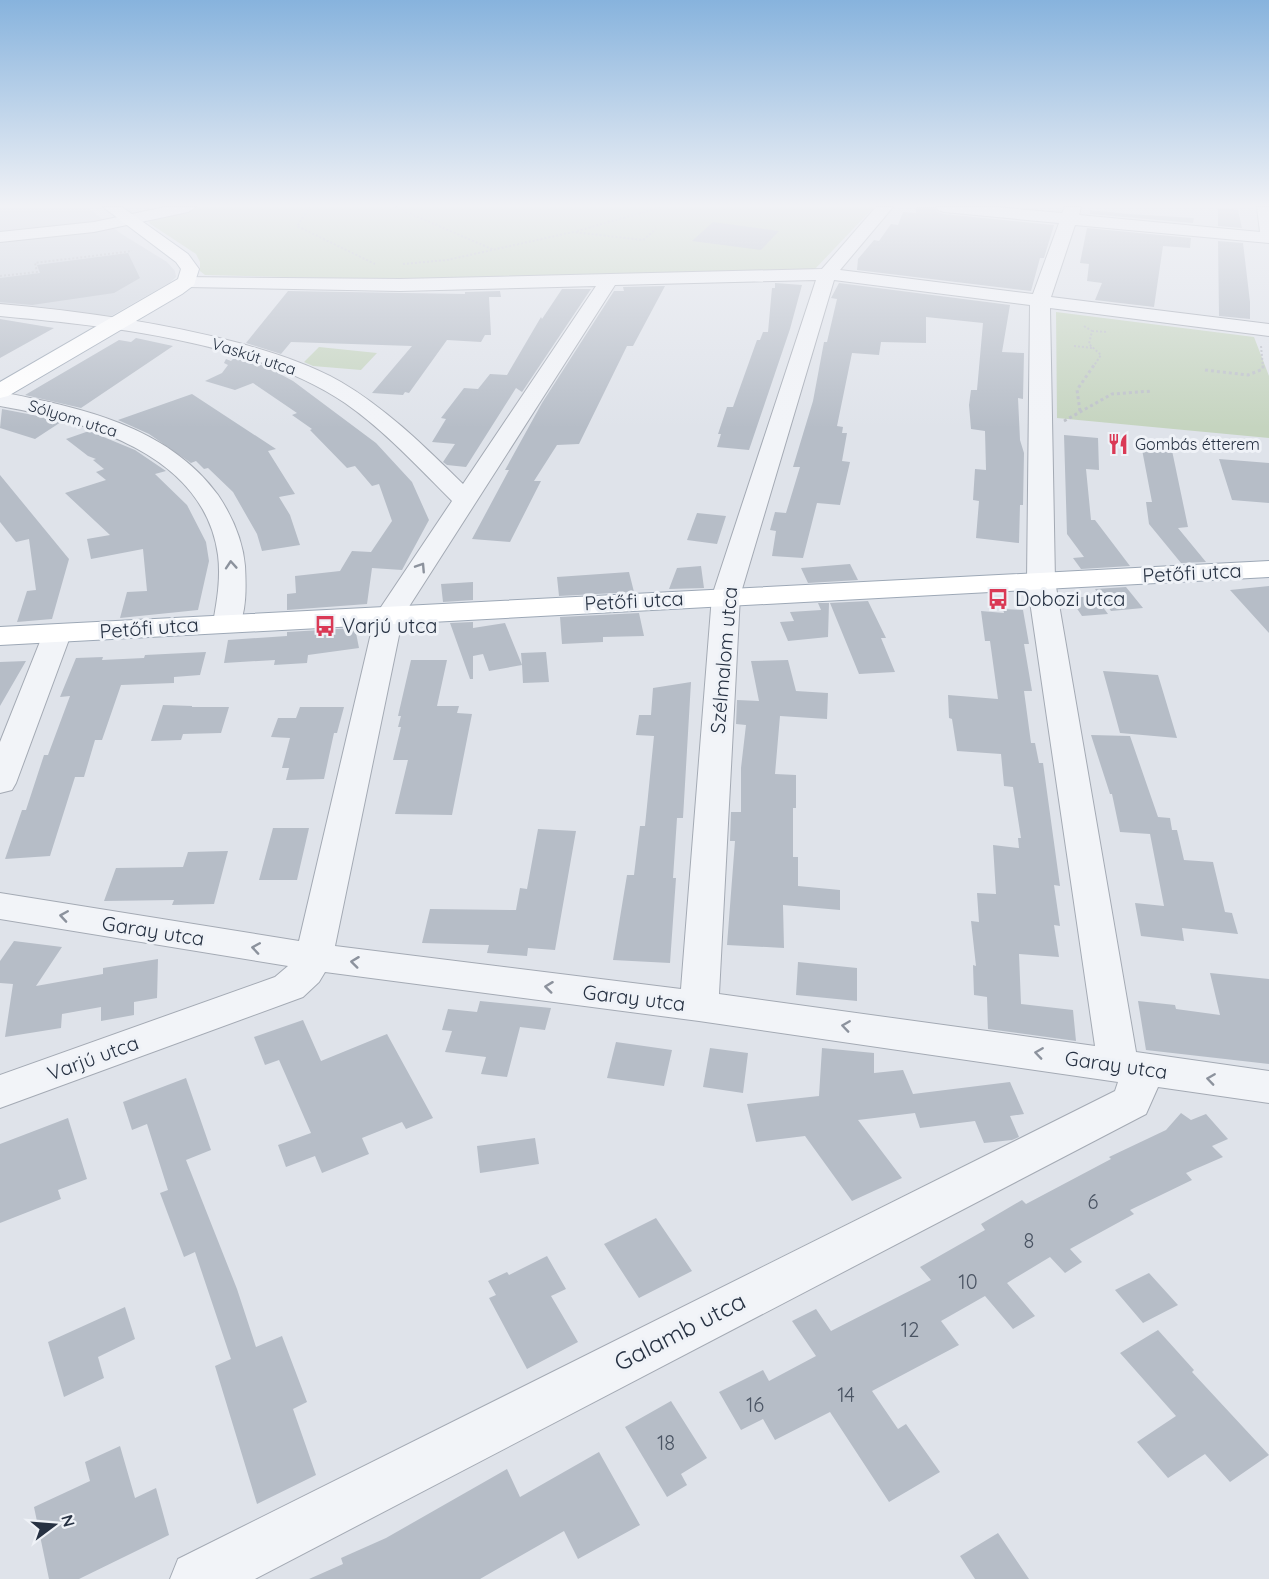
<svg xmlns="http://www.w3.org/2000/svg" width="1269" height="1579" font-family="Quicksand,sans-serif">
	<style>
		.built { fill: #cdd3dc }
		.green { fill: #c5d4bf }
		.building { fill: #b6bdc7 }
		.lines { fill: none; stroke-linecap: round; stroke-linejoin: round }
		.minor-casing { stroke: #a4aab4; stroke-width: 2 }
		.major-casing { stroke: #9da8b6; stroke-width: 2 }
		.path-far1 { stroke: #bdc1c9; stroke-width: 2; stroke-dasharray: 2 2; stroke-linecap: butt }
		.path { stroke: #bdc1c9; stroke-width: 3; stroke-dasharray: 3 3; stroke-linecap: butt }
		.minor { fill: #f2f4f8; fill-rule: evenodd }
		.major { fill: #fff; fill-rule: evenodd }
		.oneway { stroke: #8c929d }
		.labels { text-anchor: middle; stroke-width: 6; stroke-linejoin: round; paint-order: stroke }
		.far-street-label { font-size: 16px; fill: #263142; stroke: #eff2f7 }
		.far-poi-label { font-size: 16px; fill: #263142; stroke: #eff2f7; text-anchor: start }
		.street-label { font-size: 20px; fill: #263142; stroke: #eff2f7 }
		.poi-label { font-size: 20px; fill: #263142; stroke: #eff2f7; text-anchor: start }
		.near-number-label { font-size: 20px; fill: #4a5463 }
		.near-street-label { font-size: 24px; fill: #263142; stroke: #eff2f7 }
	</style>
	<rect width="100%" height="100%" fill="#dfe3ea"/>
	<path class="built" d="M0,207H87L120,233L167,262L175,271L176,277L169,283L111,316L0,304Z"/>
	<path class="green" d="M196,207H874L815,269L453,281L205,275L200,271V262L196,254L149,223L150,220L169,212Z
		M1056,312L1254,337L1269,376V438L1057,418Z
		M319,347L377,353L361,370L313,366L304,362Z"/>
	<path class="building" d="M916,207H934L937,212L944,214L1054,225L1044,258H1040L1031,291L857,270L858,259L874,240L879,241L891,224L898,225L903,212L916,213Z
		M1218,208L1238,210L1242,228L1218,226Z
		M1090,210L1129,214L1194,218L1193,223L1090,214Z
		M713,222L779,231L761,250L692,241Z
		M1087,228L1191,238L1190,248L1163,246L1154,307L1095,300L1102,283L1087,281L1089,264L1080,263Z
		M1218,241L1243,243L1250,302V319L1219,316Z
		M128,253L140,278L114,293L32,305L0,302V278L40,273L37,265Z
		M775,283L802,285L790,329L749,450L717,447L721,434H718L727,407H733L757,340H760L763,332H768L772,288H775Z
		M839,283L1010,305L1002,352L1024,353L1023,399L1018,398L1020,440L1024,453L1023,505H1020L1019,543L976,538L979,501L973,500L975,469L986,470L985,431L971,429L969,405L971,390H977L983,323L926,317V343L881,342L879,355L852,353L837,426L843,427L842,433H847L842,461L850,462L840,505L817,503L803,558L772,556L776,531L770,530L775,512L786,513L800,467H793L813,401L824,342H827L837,299L831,298Z
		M665,286L633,346H627L579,444L557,445L534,481H541L510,542L472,539L509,470H505L542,403L614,291H624L623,287Z
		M562,289H591L522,392L516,388L466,467L447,465L443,462L455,444L432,442L446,419L441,418L464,388L478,389L490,374L507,375L541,317L542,319Z
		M288,291L465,294V292L500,291L501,297H489L491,335H485L481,342L447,340L409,393L405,392L403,395L372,393L412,346L291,342L281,354L246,343Z
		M0,319L54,328L0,358Z
		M136,338L173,346L81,408L25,395L119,340L131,342Z
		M235,357L267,367L293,381L376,443L412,482L429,520L402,570L372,568L367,604L287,610V594L296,593L295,576L340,571L352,551L371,552L392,521L379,484L372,486L355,466L347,468L310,430L312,429L292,415L297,413L253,383L235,390L205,381L222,373L228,365L224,363L226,359L231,361Z
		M192,394L276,449L268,451L295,494L279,497L290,515L300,545L262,551L257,534L233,492L208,468L204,469L196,461L191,463L149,434L118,420Z
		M2,409L33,415L61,422L35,439L0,428Z
		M89,431L135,450L166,471L155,474L187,505L206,542L209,561L198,610L120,618L127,592L147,591L143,549L91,559L87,539L110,535L65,493L106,480L96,472L104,469L93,460L96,459L88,456L66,439Z
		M1064,435L1098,438L1099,470L1086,469L1091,520H1095L1130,566L1081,569L1073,558L1084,557L1067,534Z
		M1140,439L1170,441L1188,527L1178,528L1206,562L1181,563L1149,524L1146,502H1152Z
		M1219,459L1269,463V503L1232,500Z
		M0,475L69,559L52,619L17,622L27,591L36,590L29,539L16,542L0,522Z
		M697,513L726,516L717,544L687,540Z
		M850,564L858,580L808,583L801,568Z
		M701,566L704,588L669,589L677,568Z
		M629,572L634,592L559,596L557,577Z
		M473,582V600L443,602L441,584Z
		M1269,586V633L1230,590Z
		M1126,587L1143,608L1111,611L1095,589Z
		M1095,596L1108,614L1082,616L1070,598Z
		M868,601L886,638H881L895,672L859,674L830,603Z
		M818,603H829L828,637L788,641L780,622L794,621L790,612L821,610Z
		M1003,609L1023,610L1029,644H1024L1032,691H1024L1031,743H1035L1039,763H1043L1060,886L1054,885L1060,926L1054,925L1059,957L1019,954L1021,1004L1073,1010L1076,1041L988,1029L987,997L974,995L973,965L976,966L971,921L979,922L977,893L996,894L993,845L1019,848L1018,838H1021L1013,787L1004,786L1001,754L957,751L952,719L949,718L948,695L998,699L990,641H985L981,611L1004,613Z
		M639,613L644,636L603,637V642L562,644L560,617Z
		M473,622V628L505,623L522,665L521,653L546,652L549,682L523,683L522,665L489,671L483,654L473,656V679H470L450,623Z
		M355,628L359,648L308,655L307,663L274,665L275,660L224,663L228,640L287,636V632Z
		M206,652L200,675L174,677V683L121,685L102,740H95L84,777H75L50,856L5,859L22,810H26L44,755H48L70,696L60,697L76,658L103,657L102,660L144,658L145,655Z
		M411,660H447L437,706H459L457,713L472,714L452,815L395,814L408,760H393L401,727H398L401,716H398Z
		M788,660L796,691L828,693L827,719L780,716L775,774L796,775V808H793V857H798V886L840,890V910L783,905L784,948L727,945L735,841H730L731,812H741V768L746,725L736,724L737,700L759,701L751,661Z
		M26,661L0,706V662Z
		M1103,671L1158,675L1177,738L1120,733Z
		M691,682L683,818H677L673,878H676L670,963L613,960L627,875H634L640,826H645L654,736L636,735L639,715H651L653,688Z
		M163,705L192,706V707H229L221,733L183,734L181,740L151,741Z
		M300,707H344L337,733H334L324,779L286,780L289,768H282L290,738L271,737L278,718H296Z
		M1091,735L1130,736L1158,817L1170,818L1172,830H1177L1184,860L1213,862L1225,912L1232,913L1238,934L1182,928L1184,941L1141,936L1135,903L1164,906L1150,834L1120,832L1112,794H1110Z
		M273,828H309L297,880H259Z
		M538,829L576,831L555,950L528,948L527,956L487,953L489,945L422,943L430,909L516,910L520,888L527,889Z
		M228,851L214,904L172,905L174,900L104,901L116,868L183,867L188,852Z
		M14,941L62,947L36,986L103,974V968L158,959L157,998L134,1002V1015L101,1021V1007L62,1014L61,1028L5,1037L13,984L0,983V961Z
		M798,962L857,968V1001L796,995Z
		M1210,973L1269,979V1064L1146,1050L1138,1001L1175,1005L1176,1009L1220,1015Z
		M480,1001L551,1008L545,1030L520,1027L507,1077L481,1074L486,1057L445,1052L452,1031L442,1030L448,1009L477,1012Z
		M303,1020L321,1061L387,1034L433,1118L406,1129L402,1122L362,1138L369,1154L322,1173L315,1156L286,1167L278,1145L311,1133L279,1060L265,1065L254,1037Z
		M616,1042L672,1050L664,1086L607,1078Z
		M710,1048L748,1053L743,1093L703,1087Z
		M822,1048L874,1053V1073L903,1070L913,1094L1010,1082L1024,1114L1010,1116L1019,1137L1012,1140L984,1143L975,1121L920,1128L915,1113L858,1120L902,1178L852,1201L805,1136L756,1142L747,1104L819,1096Z
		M186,1078L211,1150L186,1160L237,1289L256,1347L282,1336L307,1402L293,1409L316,1475L257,1504L215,1366L231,1359L195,1252L184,1257L160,1193L168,1190L147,1124L132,1130L123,1102Z
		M1181,1113L1191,1120L1206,1114L1228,1139L1212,1146L1223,1157L1186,1173L1192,1180L1130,1210L1134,1214L1070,1249L1082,1262L1065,1273L1050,1257L1007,1283L1035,1316L1013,1329L985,1296L941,1321L959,1345L872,1391L898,1429L906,1424L940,1472L889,1502L830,1412L775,1440L763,1419L741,1430L719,1392L763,1370L769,1381L816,1356L792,1321L816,1309L831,1331L931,1280L920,1267L985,1230L981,1224L1022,1200L1026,1204L1111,1159L1109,1157L1166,1130Z
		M68,1118L87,1179L58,1190L61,1199L0,1223V1144Z
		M535,1138L539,1164L480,1173L477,1146Z
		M656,1218L692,1271L639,1298L604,1244Z
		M547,1256L566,1289L551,1296L578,1342L527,1369L489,1298L496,1295L488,1281L507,1272L509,1275Z
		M1149,1273L1178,1305L1143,1323L1115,1290Z
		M125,1307L135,1339L98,1357L104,1378L64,1397L48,1342Z
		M1158,1330L1194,1370L1192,1372L1269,1455L1230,1482L1205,1454L1168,1478L1137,1442L1176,1416L1120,1353Z
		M671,1401L707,1458L681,1474L687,1485L667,1497L625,1427Z
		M120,1446L135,1498L156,1488L169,1535L79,1579H49L34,1507L90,1481L85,1462Z
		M599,1452L640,1525L578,1559L564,1531L480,1579H309L343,1564L341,1558L386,1538L507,1469L520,1497Z
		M998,1533L1029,1579H975L960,1556Z"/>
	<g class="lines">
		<defs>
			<path id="minor" d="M165,207H196L188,212L94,232L0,242V232L94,222Z
				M876,207H893L840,270L1033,294L1059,223L944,212L938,210L936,207H995L1062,213L1065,207H1081L1079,215L1260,232L1257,207H1269V243L1075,225L1051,297L1269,324V336L1050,308L1055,581L1136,1052L1269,1071V1103L1158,1087L1146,1114L255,1579H170L178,1559L1115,1091L1118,1082L699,1021L325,972L319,982L303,997L0,1108V1075L275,977L288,966L0,919V893L299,941L375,616L452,501C418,467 385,431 345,403C253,341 108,326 0,316V304C80,311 160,322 239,343C274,353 309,364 341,382C387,409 425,447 463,484L596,286L400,291L187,287L180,285L178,281L180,277L400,279L822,269ZM816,280L712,596L681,989L335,946L403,616L615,285ZM834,280L1030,305L1027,581L1095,1046L719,994L740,596Z
				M0,392C79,407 168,426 218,495C232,516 243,541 245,566C246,585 247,614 237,629L227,631L217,629L213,623C217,601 221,578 218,555C204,453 85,421 0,406Z
				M57,625L67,628L71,634L16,783L12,790L0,793V742L43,634L47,628Z"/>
			<path id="major" d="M103,207H122L188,254L199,269L194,285L182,294L8,396L0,398V382L178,279L181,269L176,262Z
				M1269,561V577L0,645V627Z"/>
		</defs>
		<use href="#minor" class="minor-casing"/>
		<use href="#major" class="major-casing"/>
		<path class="path-far1" d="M310,207L297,226L375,264
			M395,207L494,250
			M577,231L662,207
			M403,264L447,260L573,232L643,240L656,229
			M0,276L37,272L35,263L132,251
			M1084,326L1092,331L1089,344L1101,355L1093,367
			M1092,331L1108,332
			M1074,346L1093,348
			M1261,346L1263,367"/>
		<path class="path" d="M1205,370L1248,375L1263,369V365
			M1080,411L1077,390L1094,365
			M1064,421L1112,394L1152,391"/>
		<use href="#minor" class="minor"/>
		<use href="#major" class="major"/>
	</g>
	<defs><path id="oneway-chevron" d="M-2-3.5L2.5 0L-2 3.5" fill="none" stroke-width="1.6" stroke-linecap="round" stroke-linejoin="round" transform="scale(1.5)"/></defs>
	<g class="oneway">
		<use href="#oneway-chevron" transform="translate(231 565) rotate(-94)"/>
		<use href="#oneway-chevron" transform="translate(421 567) rotate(-57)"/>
		<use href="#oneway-chevron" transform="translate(64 916) rotate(-171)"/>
		<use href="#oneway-chevron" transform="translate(256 948) rotate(-171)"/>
		<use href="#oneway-chevron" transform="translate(355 962) rotate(-173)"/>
		<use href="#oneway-chevron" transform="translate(549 987) rotate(-173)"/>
		<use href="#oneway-chevron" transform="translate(846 1026) rotate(-172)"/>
		<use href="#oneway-chevron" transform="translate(1039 1053) rotate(-172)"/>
		<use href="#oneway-chevron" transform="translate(1211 1079) rotate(-172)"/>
	</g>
	<linearGradient id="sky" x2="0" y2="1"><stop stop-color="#87b3dd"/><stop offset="0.48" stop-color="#f1f2f6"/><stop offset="1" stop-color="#f1f2f6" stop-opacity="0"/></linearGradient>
	<rect width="1269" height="428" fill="url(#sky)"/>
	<defs>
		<symbol id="restaurant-bare" viewBox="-9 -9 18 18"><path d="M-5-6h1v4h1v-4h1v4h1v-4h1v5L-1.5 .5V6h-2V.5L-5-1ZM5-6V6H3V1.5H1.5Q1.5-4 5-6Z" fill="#da3955" stroke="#eff2f7" stroke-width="2.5" paint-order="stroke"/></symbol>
		<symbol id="bus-bare" viewBox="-9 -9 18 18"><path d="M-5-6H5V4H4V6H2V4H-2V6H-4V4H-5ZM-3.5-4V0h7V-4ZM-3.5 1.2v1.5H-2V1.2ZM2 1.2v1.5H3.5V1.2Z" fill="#da3955" stroke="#eff2f7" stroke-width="2.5" paint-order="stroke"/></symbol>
	</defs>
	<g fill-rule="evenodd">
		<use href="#restaurant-bare" x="1103" y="429" width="30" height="30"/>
		<use href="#bus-bare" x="983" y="584" width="30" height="30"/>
		<use href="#bus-bare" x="310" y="611" width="30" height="30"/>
	</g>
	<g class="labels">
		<g class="far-street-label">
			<text transform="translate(254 356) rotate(18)" y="6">Vaskút utca</text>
			<text transform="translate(73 418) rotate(17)" y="6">Sólyom utca</text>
		</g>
		<g class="far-poi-label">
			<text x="1135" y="450">Gombás étterem</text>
		</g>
		<g class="street-label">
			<text transform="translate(1192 573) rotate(-3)" y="7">Petőfi utca</text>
			<text transform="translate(634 601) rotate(-3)" y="7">Petőfi utca</text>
			<text transform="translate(149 628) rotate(-4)" y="7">Petőfi utca</text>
			<text transform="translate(724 660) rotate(-85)" y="7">Szélmalom utca</text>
			<text transform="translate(153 931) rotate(9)" y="7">Garay utca</text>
			<text transform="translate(634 998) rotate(7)" y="7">Garay utca</text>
			<text transform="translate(93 1058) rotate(-20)" y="7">Varjú utca</text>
			<text transform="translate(1116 1065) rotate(8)" y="7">Garay utca</text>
		</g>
		<g class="poi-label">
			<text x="1015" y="606">Dobozi utca</text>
			<text x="342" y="633">Varjú utca</text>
		</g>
		<g class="near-number-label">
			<text x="1093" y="1209">6</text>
			<text x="1029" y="1248">8</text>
			<text x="968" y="1289">10</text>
			<text x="910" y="1337">12</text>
			<text x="846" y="1402">14</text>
			<text x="755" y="1412">16</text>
			<text x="666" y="1450">18</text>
		</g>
		<g class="near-street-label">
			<text transform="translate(680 1332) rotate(-27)" y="8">Galamb utca</text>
		</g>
	</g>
	<g transform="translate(54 1525) rotate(74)" stroke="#eff2f7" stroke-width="4.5" paint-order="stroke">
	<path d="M0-4.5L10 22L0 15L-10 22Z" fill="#263142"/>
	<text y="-9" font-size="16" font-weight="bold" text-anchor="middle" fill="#263142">N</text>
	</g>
</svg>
